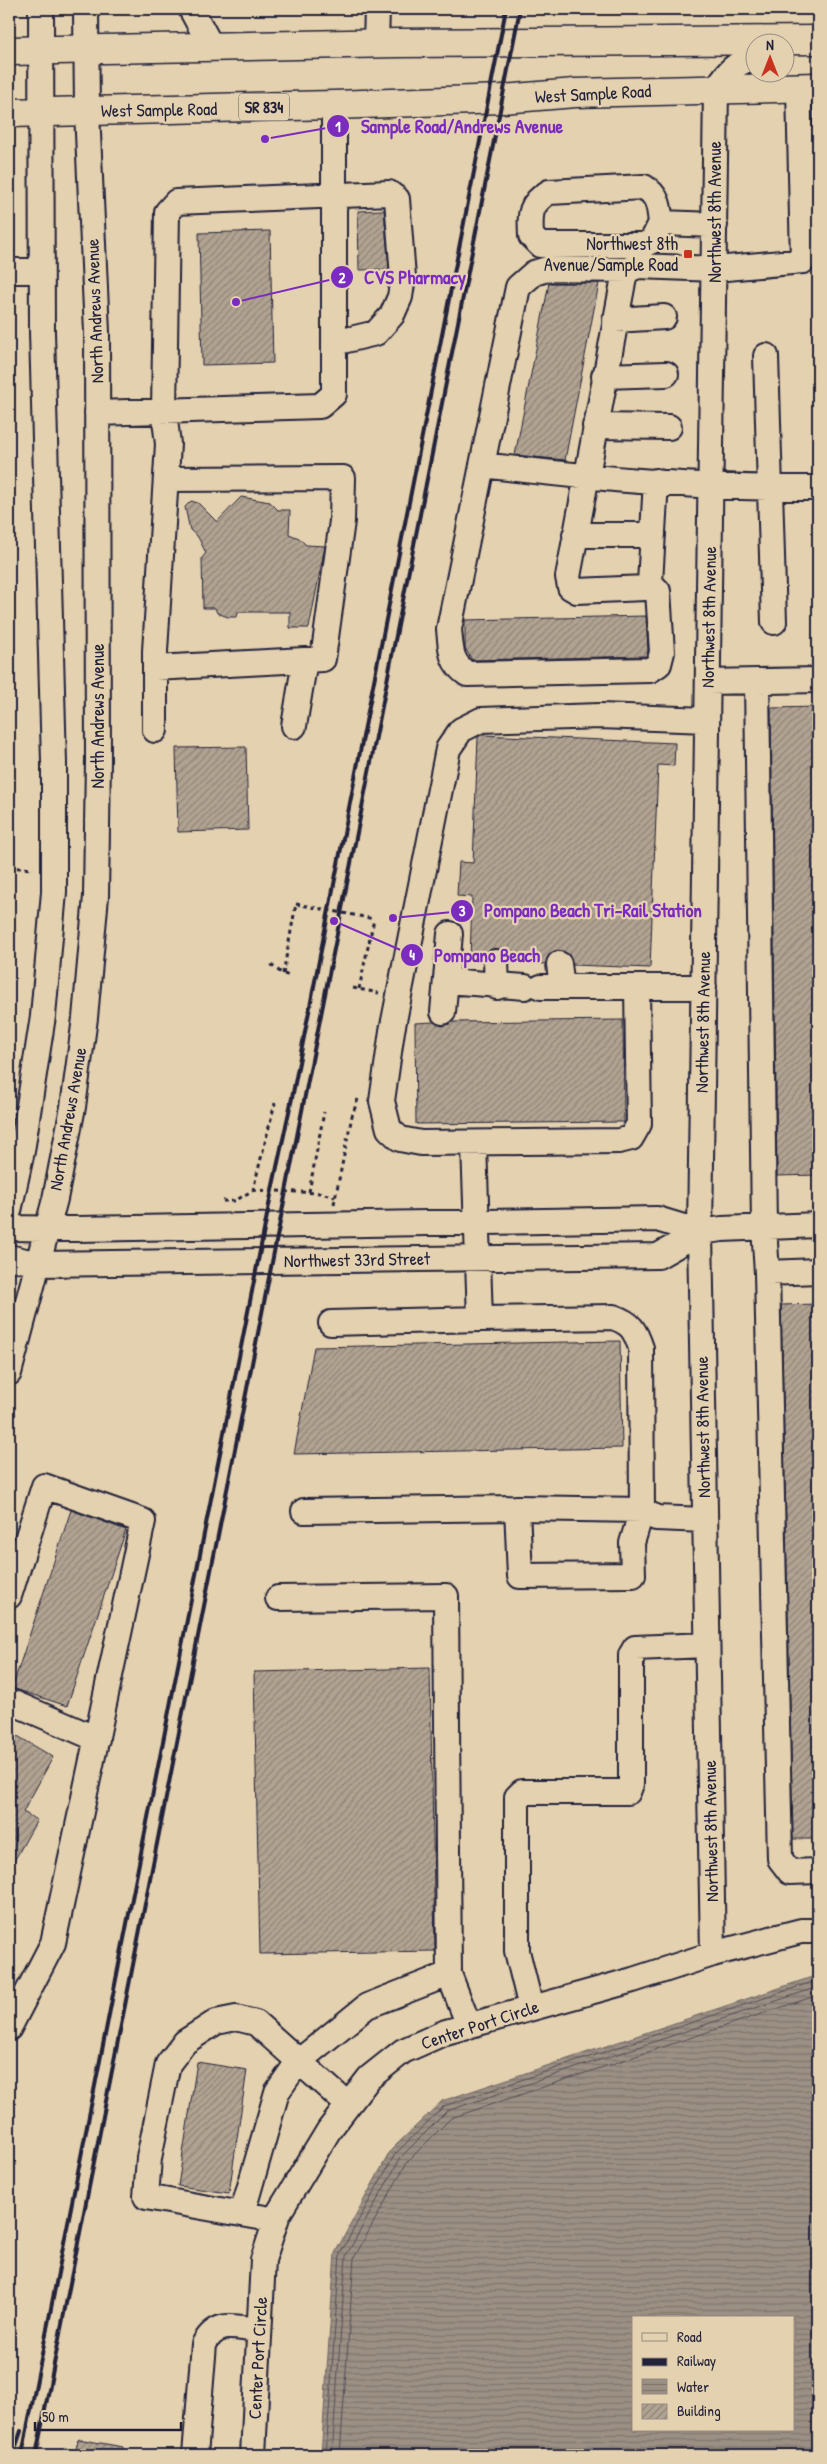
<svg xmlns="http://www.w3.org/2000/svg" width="827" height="2464" font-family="'Patrick Hand',sans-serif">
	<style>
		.water { fill: url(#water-rules); stroke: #6b6467; fill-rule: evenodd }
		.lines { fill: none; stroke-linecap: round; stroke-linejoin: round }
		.shore { stroke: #534e58; stroke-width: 1 }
		.building { fill: url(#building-hatch); stroke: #22223b }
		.minor-casing { stroke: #22223b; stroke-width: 28 }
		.major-casing { stroke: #22223b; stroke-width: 31 }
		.path { stroke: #22223b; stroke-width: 3; stroke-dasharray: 4 4; stroke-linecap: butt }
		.minor { stroke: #e4d1af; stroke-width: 24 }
		.major { stroke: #e4d1af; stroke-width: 28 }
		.rail { stroke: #22223b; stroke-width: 4 }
		.path-bridge { stroke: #22223b; stroke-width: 3; stroke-dasharray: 4 4; stroke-linecap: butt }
		.poi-dot { fill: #c8321e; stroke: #e4d1af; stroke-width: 2 }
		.labels { text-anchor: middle; stroke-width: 4.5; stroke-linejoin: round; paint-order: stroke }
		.shield { fill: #e4d1af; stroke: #5c565e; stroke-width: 1 }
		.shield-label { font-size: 16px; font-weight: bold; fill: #22223b }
		.street-label { font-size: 18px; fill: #22223b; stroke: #e4d1af }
		.poi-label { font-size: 18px; fill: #22223b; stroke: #e4d1af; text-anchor: end }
		.leader { fill: none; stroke: #7b2cbf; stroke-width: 2 }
		.callout-dot { fill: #7b2cbf; stroke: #e4d1af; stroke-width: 2 }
		.mark-label { font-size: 15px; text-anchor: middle; font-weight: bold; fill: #fff }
		.callout-label { font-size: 19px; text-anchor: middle; font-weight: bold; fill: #7b2cbf; stroke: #e4d1af; stroke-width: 4.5; stroke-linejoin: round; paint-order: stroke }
	</style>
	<defs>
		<pattern id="water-rules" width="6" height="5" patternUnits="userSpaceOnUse" patternTransform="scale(1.25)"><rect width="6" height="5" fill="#9c9084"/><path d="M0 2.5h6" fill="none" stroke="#7f756d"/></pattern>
		<pattern id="building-hatch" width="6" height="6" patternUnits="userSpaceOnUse" patternTransform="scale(1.25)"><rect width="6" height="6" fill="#b1a391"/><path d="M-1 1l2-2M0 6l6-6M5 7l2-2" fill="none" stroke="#908478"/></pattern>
	</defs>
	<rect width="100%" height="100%" fill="#e4d1af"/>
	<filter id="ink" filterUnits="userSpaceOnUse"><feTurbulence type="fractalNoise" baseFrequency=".02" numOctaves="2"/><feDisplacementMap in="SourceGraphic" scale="10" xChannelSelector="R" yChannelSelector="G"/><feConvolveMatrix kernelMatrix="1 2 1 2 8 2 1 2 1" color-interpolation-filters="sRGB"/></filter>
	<g filter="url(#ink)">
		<path class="water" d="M818,1975V2455H321L335,2253L391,2150L442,2101ZM633,2318H793V2430H633Z"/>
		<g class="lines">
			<path class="shore" d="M326,2455L340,2254L395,2154L444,2106L818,1980
				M332,2455L346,2256L401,2157L447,2111L818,1987
				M340,2455L354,2258L407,2162L451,2118L818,1995"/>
		</g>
		<path class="building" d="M384,210L389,269L359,270L358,211Z
			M270,231L273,363L202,365L199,233Z
			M549,283H599L565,460L515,455Z
			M241,497L270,502L278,510H290L289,534L299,538L306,545L325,546L309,628H290V612H238L237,617H228L217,613L215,608H203L202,558L206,553L198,537L190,530L185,507L191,501L198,503L217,522Z
			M646,616L648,651L646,656L472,660L465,648V620Z
			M818,707V1175L777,1176L771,708Z
			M481,735L675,743L674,766L658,765L650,968L573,965L570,955L558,950L550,953L546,964L510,962L507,954L496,948L488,951L483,961H470L472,897L457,896L459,862L473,863L478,737Z
			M246,747L248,830L178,832L176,748Z
			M623,1020L624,1122L416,1124L415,1023L434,1022L442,1026L452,1022Z
			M818,1304V1839H793L781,1305Z
			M620,1341L622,1448L294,1454L314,1347Z
			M71,1510L126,1530L67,1706L12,1688Z
			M430,1668L435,1951L260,1954L254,1672Z
			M9,1731L53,1757L23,1812L37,1820L9,1870Z
			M197,2062L247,2070L229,2193L178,2186Z
			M78,2439L123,2447L122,2455H75Z"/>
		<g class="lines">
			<defs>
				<path id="minor" d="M191,9L211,46
					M376,43L377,9
					M661,223L652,241L643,245H540L531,236C530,214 529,204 549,192L644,187C659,196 659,207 661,223L715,225
					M628,270L547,269L534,273L518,287L449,629C451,649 450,662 467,674L650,670L659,664L662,652L658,591L650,583
					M9,271H41
					M615,320L664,317
					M766,356L774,622
					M604,376L666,374
					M97,413L320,406L334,394V105
					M595,426L669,427
					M482,465C593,478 706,489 818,488
					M656,481L650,583L645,588L577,591L570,587L568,577L624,277L628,270L638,266L716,269L803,261L799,88
					M575,535H653
					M155,668L323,659L342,521L343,478L166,479
					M757,681L764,1227L767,1273L818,1271
					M708,682L818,680
					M294,726L305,660
					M155,730V651L168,444L164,412L167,212L176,202L389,193L397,199L403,277L400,297L392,315L376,333L334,343
					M496,962L497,987
					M559,964L562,987
					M446,981L525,987
					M541,987H704
					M637,987L639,1124L631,1138L619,1141L421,1143L400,1139L389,1129L382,1101L392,1031L448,749L461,730L481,720L600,716L707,720
					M443,1012L450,934
					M9,1211L22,1151L43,1016L54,892V762L42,332L41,9
					M9,1228L78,1229L657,1219L700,1232
					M9,1257L38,1264L658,1256L700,1232L722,1229L818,1225
					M767,1273L780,1859L790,1872L818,1871
					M480,1319L613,1317C631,1323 635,1330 641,1348L642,1510L656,1518L705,1520
					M331,1323L480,1319L474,1144
					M9,1373L55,1199L73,1107L85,1018L96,896L98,759L97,332L87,111L86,9
					M304,1511L517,1508L642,1510L632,1543L633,1575L520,1576L517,1508
					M9,1596L44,1486L143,1521L53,1943L9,2028
					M278,1598L446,1596L449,1974
					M9,1701L97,1739
					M713,1954L700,1232L716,89C727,73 735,62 754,58
					M531,2008L517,1951V1797L522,1792H628L631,1784V1655L635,1648L707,1645
					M242,2214L277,2092L298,2062L367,2006L449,1974L469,2026
					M276,2220L146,2197L149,2158L168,2064L185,2042L216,2022L236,2018L256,2023L348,2105
					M195,2455L204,2344C218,2319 235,2328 259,2330
					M253,2455L263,2260L278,2214L329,2130L369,2078L403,2051L446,2032L633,1980L713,1954L801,1931H818"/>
				<path id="major" d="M9,51L397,43L818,40
					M9,113L334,105L502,99L575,93L818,87"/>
			</defs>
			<use href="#minor" class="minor-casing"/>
			<use href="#major" class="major-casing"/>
			<path class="path" d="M9,867L33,869
				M271,965L283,974L288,975
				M283,974L296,904
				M353,988L379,993
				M359,989L374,919
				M253,1190L321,1193L335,1197
				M309,1192L324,1112
				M223,1201H235L253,1190L275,1103
				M334,1204L352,1116L358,1099"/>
			<use href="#minor" class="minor"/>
			<use href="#major" class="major"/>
			<path class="rail" d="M13,2455L21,2431
				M22,2455L272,1190L292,1098L506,9
				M36,2455L520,9"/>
			<path class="path-bridge" d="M296,904L374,919"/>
		</g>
	</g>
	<rect class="poi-dot" x="683" y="249" width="10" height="10" rx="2.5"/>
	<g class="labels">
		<rect class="shield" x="239" y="93.5" width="50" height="27" rx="4"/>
		<g class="shield-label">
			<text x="264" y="113">SR 834</text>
		</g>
		<g class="street-label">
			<text transform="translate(593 94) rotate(-3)" y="6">West Sample Road</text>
			<text transform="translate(159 110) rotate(-1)" y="6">West Sample Road</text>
			<text transform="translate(715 212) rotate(-90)" y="6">Northwest 8th Avenue</text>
			<text transform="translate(95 311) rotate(-92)" y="6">North Andrews Avenue</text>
			<text transform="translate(709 617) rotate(-89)" y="6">Northwest 8th Avenue</text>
			<text transform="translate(98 716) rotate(-90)" y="6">North Andrews Avenue</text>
			<text transform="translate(703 1022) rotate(-89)" y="6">Northwest 8th Avenue</text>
			<text transform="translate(68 1119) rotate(-80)" y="6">North Andrews Avenue</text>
			<text transform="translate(357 1260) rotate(-1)" y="6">Northwest 33rd Street</text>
			<text transform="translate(703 1427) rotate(-91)" y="6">Northwest 8th Avenue</text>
			<text transform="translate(711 1831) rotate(-91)" y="6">Northwest 8th Avenue</text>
			<text transform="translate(480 2025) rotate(-18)" y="6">Center Port Circle</text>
			<text transform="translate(258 2358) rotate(-87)" y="6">Center Port Circle</text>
		</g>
		<g class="poi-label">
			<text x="678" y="250">Northwest 8th<tspan x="678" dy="21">Avenue/Sample Road</tspan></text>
		</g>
	</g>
	<path class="leader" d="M265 139L338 126M236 302L342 277M393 918L462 911M334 921L412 955"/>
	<g class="callout-dot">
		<circle cx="265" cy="139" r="5"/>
		<circle cx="236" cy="302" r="5"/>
		<circle cx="393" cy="918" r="5"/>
		<circle cx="334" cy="921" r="5"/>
		<circle cx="338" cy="126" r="12"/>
		<circle cx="342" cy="277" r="12"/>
		<circle cx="462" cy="911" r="12"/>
		<circle cx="412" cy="955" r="12"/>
	</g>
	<g class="mark-label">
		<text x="338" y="132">1</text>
		<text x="342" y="283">2</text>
		<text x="462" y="916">3</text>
		<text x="412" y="960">4</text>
	</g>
	<g class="callout-label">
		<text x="462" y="133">Sample Road/Andrews Avenue</text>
		<text x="415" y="284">CVS Pharmacy</text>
		<text x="593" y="917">Pompano Beach Tri-Rail Station</text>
		<text x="487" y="962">Pompano Beach</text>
	</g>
	<rect width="827" height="2464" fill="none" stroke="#e4d1af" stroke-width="30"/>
	<rect x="15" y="15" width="797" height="2434" fill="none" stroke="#22223b" stroke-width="2" filter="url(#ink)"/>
	<rect x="632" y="2316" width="162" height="115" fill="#e4d1af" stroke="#968b81"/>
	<rect x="642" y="2333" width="25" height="8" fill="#e4d1af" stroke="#968b81"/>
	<text x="677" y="2342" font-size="15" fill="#22223b">Road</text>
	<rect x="642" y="2358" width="25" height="8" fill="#22223b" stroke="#968b81"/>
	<text x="677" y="2366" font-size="15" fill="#22223b">Railway</text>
	<rect x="642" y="2379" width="25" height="15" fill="url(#water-rules)" stroke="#968b81"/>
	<text x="677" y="2392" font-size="15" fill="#22223b">Water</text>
	<rect x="642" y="2404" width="25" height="15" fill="url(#building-hatch)" stroke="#968b81"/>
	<text x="677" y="2416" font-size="15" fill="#22223b">Building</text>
	<g transform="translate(770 58)"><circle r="24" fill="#e4d1af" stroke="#968b81"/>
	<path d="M0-4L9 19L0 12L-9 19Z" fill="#c8321e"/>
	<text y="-8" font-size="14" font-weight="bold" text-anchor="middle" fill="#22223b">N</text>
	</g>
	<path d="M35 2422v8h146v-8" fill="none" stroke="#22223b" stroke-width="2.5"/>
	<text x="42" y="2422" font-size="15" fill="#22223b" stroke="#e4d1af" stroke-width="4" paint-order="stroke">50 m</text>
</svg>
